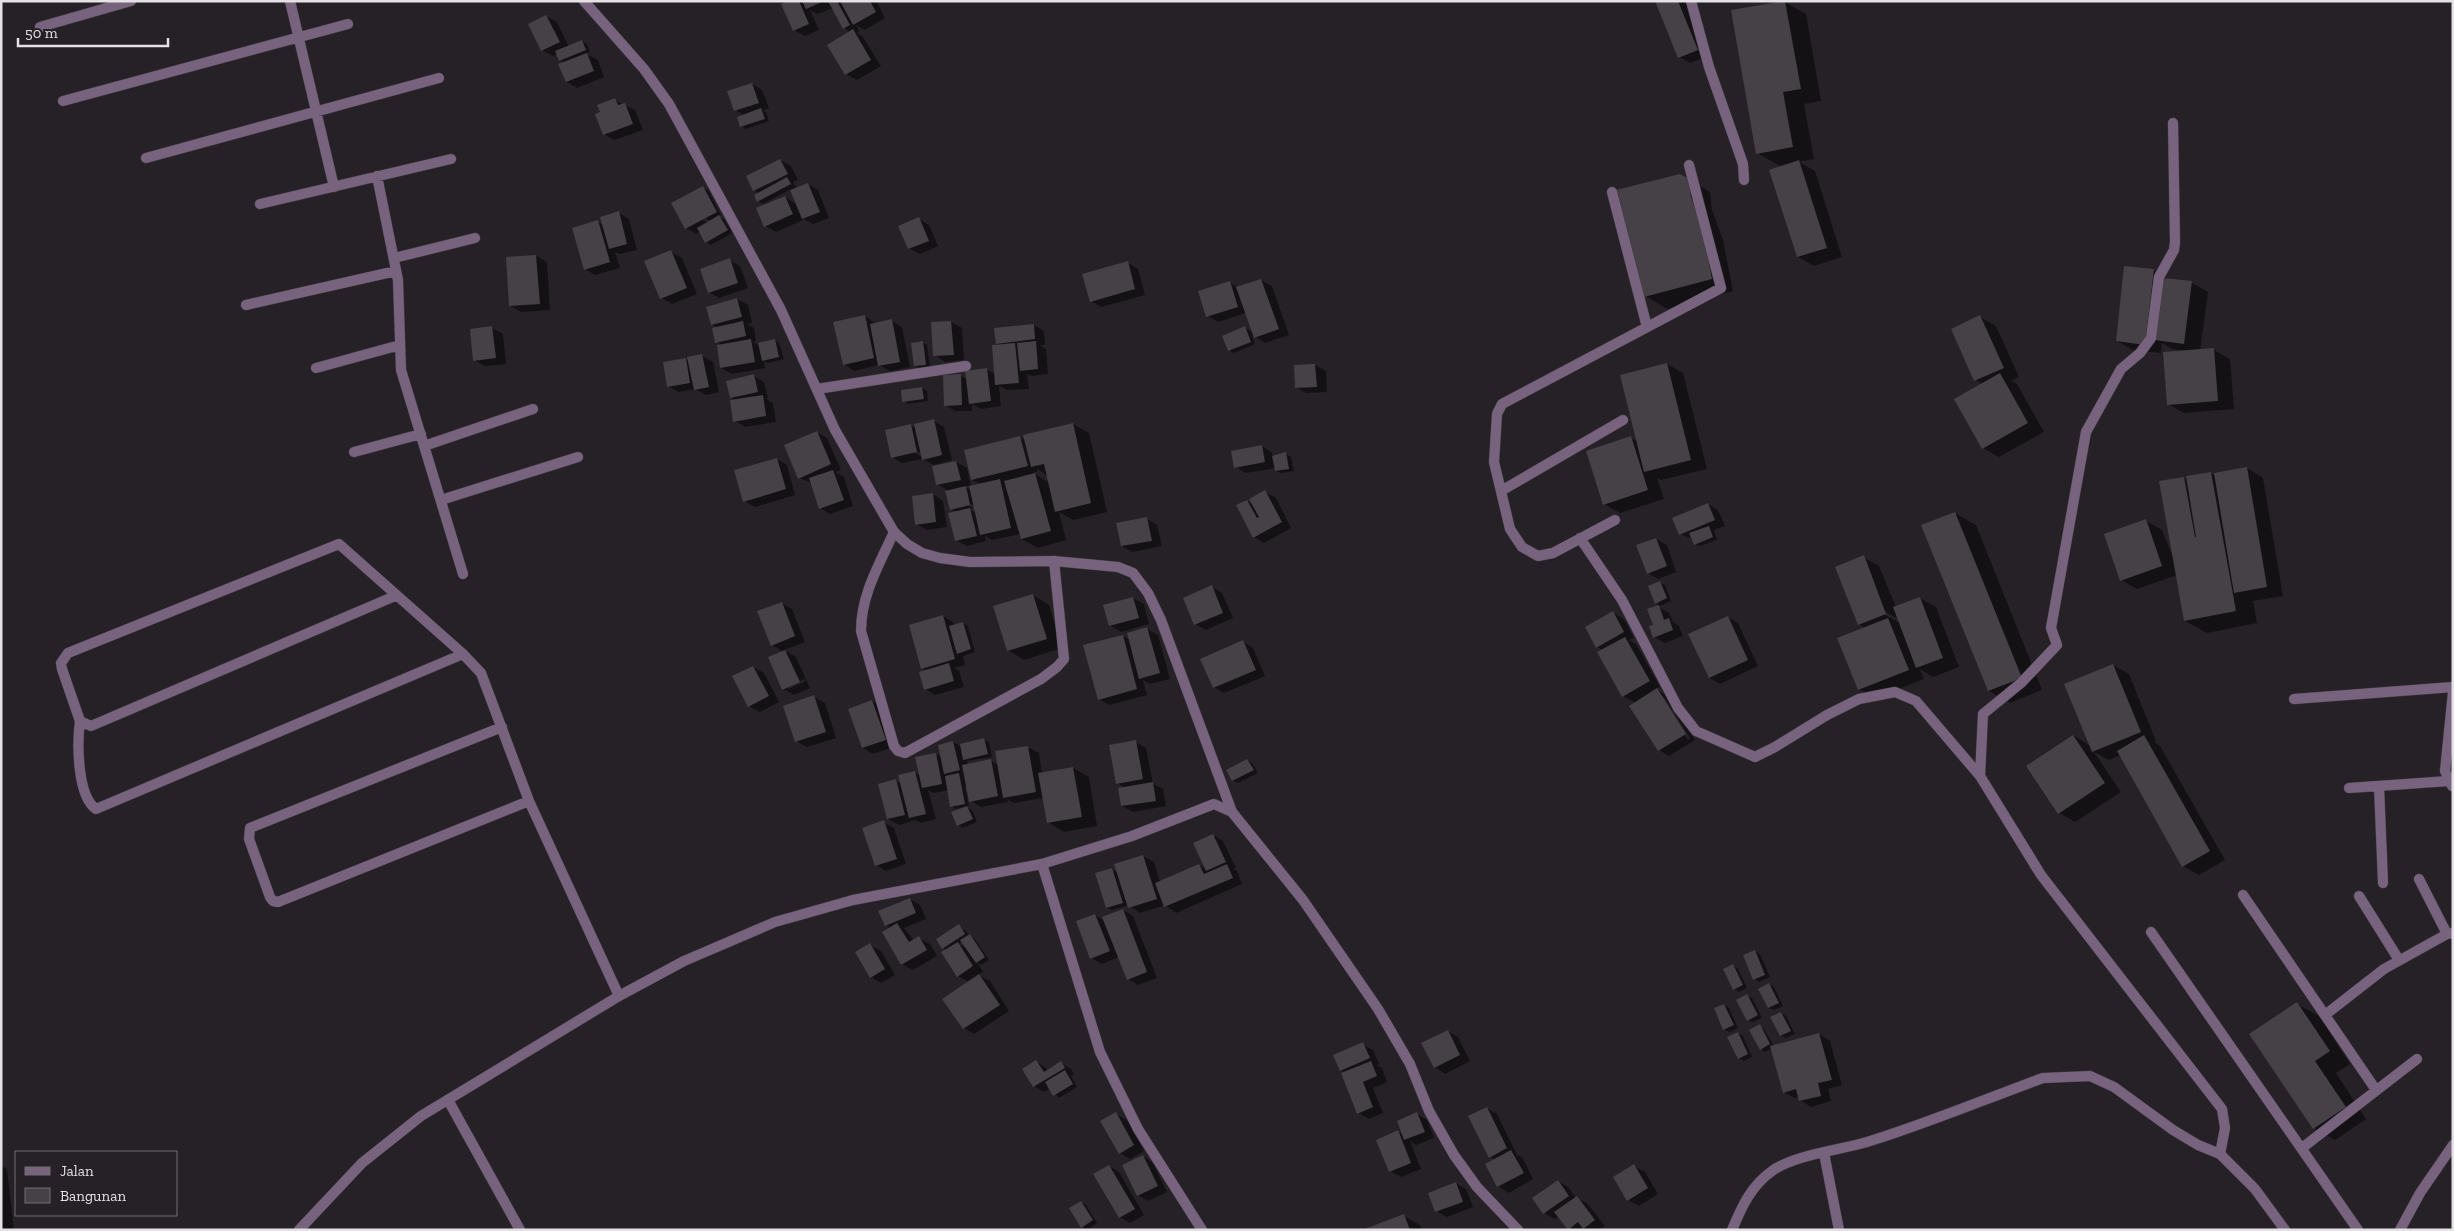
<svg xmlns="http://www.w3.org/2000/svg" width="2454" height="1231" font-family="'Zilla Slab',serif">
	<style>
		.shadow { fill: #0007; fill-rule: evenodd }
		.building { fill: #464047 }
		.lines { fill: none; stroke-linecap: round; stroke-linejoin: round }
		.minor-casing { stroke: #413c42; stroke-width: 11 }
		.tertiary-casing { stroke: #413c42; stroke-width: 11 }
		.minor { stroke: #77637d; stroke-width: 10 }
		.tertiary { stroke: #77637d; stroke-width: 10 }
	</style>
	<rect width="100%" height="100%" fill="#262127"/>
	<path class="shadow" d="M791,1H876L885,18L865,30L856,25L859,31L857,33L863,37L881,66L857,80L846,74L850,32L844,28L833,8L817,14L810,10L819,30L805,36L794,30Z
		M1656,1H1686L1708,56L1690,63L1679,57Z
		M1785,2L1806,14L1821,101L1804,104L1814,159L1799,162L1815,171L1842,257L1814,266L1798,257L1782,167L1757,153Z
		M546,16L557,22L569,47L582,41L587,44L590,52L586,54L598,60L604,77L577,88L567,82L565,63L560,60L558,54L553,56L542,50L530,25Z
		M752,84L762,90L769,108L763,111L766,112L769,121L746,129L741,126L744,115L735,110Z
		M614,100L635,110L643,130L614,140L604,134L602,113Z
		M780,160L791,166L798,180L793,182L797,189L808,184L818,190L829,218L813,224L802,218L803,220L776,232L765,226L758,209L785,197L796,204L791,189L763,204L758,201L755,196L759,193L754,190L748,177Z
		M1689,180L1710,192L1712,210L1723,240L1733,291L1667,309L1646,296Z
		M703,188L708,190L721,215L718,216L724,219L732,233L711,245L706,242L700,232L696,234L686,228ZM699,215L710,221L708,223L698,217Z
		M619,213L629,219L637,250L620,254L615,252L620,268L595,275L585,269L598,222L603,225Z
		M919,219L929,225L938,246L920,254L909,248Z
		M671,252L682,258L697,294L672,304L661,298Z
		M536,256L547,262L550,310L521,312L511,306Z
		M730,260L740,266L748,288L719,298L709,292Z
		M1128,263L1138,269L1145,295L1101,307L1091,301Z
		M2153,270L2169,280L2192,283L2208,292L2200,351L2214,350L2230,359L2234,409L2184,413L2168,404L2186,351L2172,349L2162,343L2161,353L2133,350L2117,341Z
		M1261,280L1272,286L1289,335L1265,343L1252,335L1255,344L1234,353L1229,350L1245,328L1253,332L1246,313L1218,322L1208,316L1230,283L1239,288Z
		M737,299L748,305L752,323L747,324L754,328L756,341L753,342L760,346L775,340L779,343L784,359L768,363L764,361L765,368L732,374L721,368L723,346L717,342L718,328L712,324Z
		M865,316L876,324L892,321L902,327L910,367L890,371L879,365L854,371L844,364Z
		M1980,317L1996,326L2019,377L2011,381L2017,384L2044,432L1999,457L1983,448V384L1975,380Z
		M951,322L962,328L964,360L945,362L935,355L932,323Z
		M1034,325L1044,331L1045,345H1040L1046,349L1048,374L1032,376L1027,374L1029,389L1007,390L999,386L1001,406L981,409L972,404V411H955L945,405L961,376L967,379L987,370L995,374L997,346L995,329Z
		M492,328L503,334L506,364L485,366L474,360Z
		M923,343L927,345L930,367L920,368L915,366Z
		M702,356L713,362L719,392L706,395L695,389L679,392L668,386L686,359L689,361Z
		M1667,364L1683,373L1707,469L1661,480L1657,478L1664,499L1620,513L1604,504L1631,438L1638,442Z
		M1315,365L1326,371L1327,392L1306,393L1296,387Z
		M754,376L764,382L768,398H765L773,403L776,422L745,427L735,421L736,401L731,398Z
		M922,388L927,391L928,401L908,404L904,401Z
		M934,421L944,427L952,460L934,465L923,459L902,463L892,457L911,426L916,428ZM912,448L922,454V457L910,450Z
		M1073,424L1089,433L1107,512L1073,520L1059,512L1066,540L1038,548L1022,539L1020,534L992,540L985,536L986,541L967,546L956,540V512L951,509L949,491L937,484L956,462L967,468L971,487L981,484L972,480L1020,437L1026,441ZM1037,469L1048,476L1050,483L1033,473L1037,472ZM970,485L971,490L965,487ZM965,501L975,506L976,513L969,509L973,508L964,503Z
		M816,432L827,438L841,470L835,472L844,477L853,506L830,514L820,508L812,483L799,478Z
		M1262,446L1272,453L1273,457L1286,454L1291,457L1294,471L1281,473L1276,471V468L1246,473L1236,467Z
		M777,459L787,465L795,495L755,507L744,501Z
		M2247,468L2263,478L2283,596L2253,601L2257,623L2207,633L2185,621L2177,575L2137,589L2121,580L2146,521L2162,530L2175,562L2184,478L2188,480L2211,473L2215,476Z
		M1265,492L1276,498L1291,528L1264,543L1254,537L1247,501L1253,505Z
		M933,494L943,501L947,527L927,530L916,524Z
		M1708,504L1718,510L1725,526L1714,530L1717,540L1700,546L1695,544L1693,539L1680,534Z
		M1955,513L1976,525L2042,690L2010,703L1989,691Z
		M1147,519L1157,525L1162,546L1132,552L1122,546Z
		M1656,539L1667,545L1676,572L1658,579L1648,573Z
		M1863,557L1879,566L1896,607L1920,598L1936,607L1959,667L1933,677L1920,669L1924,679L1875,698L1859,689L1865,628L1859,624ZM1882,610L1900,620V623L1880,612Z
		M1660,583L1665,585L1671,601L1660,606L1656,603Z
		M1212,587L1222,593L1233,618L1206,630L1195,624Z
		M1033,595L1049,605L1062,648L1024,660L1008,650Z
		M1133,598L1144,604L1149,624L1121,632L1110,625Z
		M781,603L792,609L805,642L784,650L796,657L810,688L794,695L783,689L784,652L772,645ZM805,679L806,681L788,689V686Z
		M1659,607L1669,613L1673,622L1679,626L1683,636L1665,643L1654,637Z
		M1613,613L1624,619L1634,638L1629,640L1636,644L1660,687L1656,689L1667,696L1695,740L1669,756L1659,750L1636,703L1623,696L1603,650L1597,647ZM1661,697H1664L1690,738L1688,740Z
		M943,616L953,622L954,626L963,623L968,626L975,652L963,656L965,665L954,668L959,671L964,687L935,695L925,689L927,671L922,668Z
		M1728,617L1738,623L1758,666L1720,684L1710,678Z
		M1147,629L1158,635L1170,679L1150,684L1143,680L1147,695L1109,705L1099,699L1123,636L1130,640Z
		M1243,642L1253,648L1265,676L1224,693L1214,687Z
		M2113,665L2129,674L2156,741L2154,742L2160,746L2225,860L2199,875L2183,866L2121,755L2109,760L2094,752L2121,792L2075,822L2059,813L2074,736L2091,746Z
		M753,667L764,673L779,702L760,712L749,706Z
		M814,697L825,703L836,738L807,747L796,741Z
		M872,701L883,707L896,746L873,754L863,748Z
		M984,740L989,742L992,757L967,761L968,765L991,761L998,765L1028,747L1039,753L1042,774L1073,768L1089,777L1097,826L1064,832L1048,822L1043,798L1014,803L1007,799L1008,802L981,807L971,801L968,786L965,787L969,806L966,807L972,810L977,822L963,828L958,825L963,807L956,809L951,806L949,790L934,793L928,790L936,819L921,823L915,820L899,825L888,819L895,780L901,784L915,772L921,776L936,754L942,757L939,746L953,742L962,747Z
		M1136,742L1146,748L1153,784L1163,789L1166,806L1133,812L1122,806L1126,788L1117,783Z
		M1247,760L1252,763L1258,773L1238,783L1233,781L1228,771Z
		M883,822L894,828L906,864L886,871L876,865Z
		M1213,835L1223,841L1236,868L1233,869L1237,871L1242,884L1176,913L1165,905L1140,913L1129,905L1112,910L1107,908L1112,869L1118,873L1143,856L1154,862L1160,882L1199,865L1207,870Z
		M910,899L920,905L926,919L904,928L914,941L919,938L930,944L937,956L913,970L902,964L891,928L886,925Z
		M1123,910L1133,916L1157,978L1138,985L1128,979L1119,957L1102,964L1091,958L1095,915L1105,921Z
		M959,926L974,938L989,960L981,965L977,962L983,972L978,975L990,981L1009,1011L974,1034L964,1028L944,999L969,982L958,976L947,950L943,948ZM962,941L967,948L959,944Z
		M870,945L881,951L895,975L881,983L871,977Z
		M1755,951L1760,954L1770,977L1759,982L1754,979Z
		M1733,966L1738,969L1747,988L1739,992L1734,989Z
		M1769,984L1774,987L1783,1006L1774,1010L1769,1008Z
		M1747,996L1752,998L1762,1018L1753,1022L1748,1020Z
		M2297,1004L2319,1016L2350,1064L2336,1073L2366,1119L2335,1140L2314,1128Z
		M1724,1005L1729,1008L1738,1028L1729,1032L1724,1029Z
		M1781,1013L1786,1016L1795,1034L1786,1038L1781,1035Z
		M1760,1026L1764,1029L1774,1046L1819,1034L1830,1041L1842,1085L1828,1089L1831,1101L1811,1107L1800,1100L1799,1097L1794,1098L1784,1092L1772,1048L1765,1052L1761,1049Z
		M1448,1031L1458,1037L1470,1061L1445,1074L1435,1067Z
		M1738,1033L1743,1036L1752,1057L1744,1061L1739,1058Z
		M1362,1044L1373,1050L1379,1064L1376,1065L1382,1068L1387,1082L1373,1088L1383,1113L1369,1119L1358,1113L1345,1073L1341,1070Z
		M1036,1061L1048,1070L1061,1063L1071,1069L1074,1074L1071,1076L1077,1087L1059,1098L1050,1088L1044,1092L1034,1086Z
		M1487,1108L1497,1114L1517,1155L1522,1157L1533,1179L1509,1193L1498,1186L1486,1164L1495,1160L1490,1157Z
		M1116,1114L1127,1120L1144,1151L1130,1159L1120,1153Z
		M1417,1114L1427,1120L1434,1138L1416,1145L1410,1141L1421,1169L1401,1177L1390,1171L1398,1132L1404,1135Z
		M1143,1156L1153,1163L1167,1192L1148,1201L1138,1195Z
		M1,1166L7,1169L14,1230H1Z
		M1109,1166L1119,1172L1144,1215L1130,1223L1120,1217Z
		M1634,1166L1645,1172L1658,1194L1639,1206L1628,1200Z
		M1558,1181L1568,1187L1576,1198L1587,1203L1605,1226L1600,1230H1570L1559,1216L1555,1219L1544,1213Z
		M1456,1183L1466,1189L1473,1207L1447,1217L1436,1211Z
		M1081,1202L1086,1205L1097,1223L1087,1230L1082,1227Z
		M1404,1216L1420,1225L1422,1230H1365Z"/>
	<path class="building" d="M788,1H799L809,24L793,31L781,4Z
		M802,1H824L806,9Z
		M828,1H837L850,25L843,29Z
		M840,1H870L876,12L853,25Z
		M1655,1H1678L1698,50L1678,58Z
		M1785,1L1801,89L1783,92L1793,147L1756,154L1731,10Z
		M546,15L560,42L541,51L528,24Z
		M853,29L871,60L845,75L827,45Z
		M582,40L586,50L559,61L555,51Z
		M587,53L594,71L566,82L558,64Z
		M752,83L759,103L734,111L727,91Z
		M615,98L618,105L625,103L633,124L603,135L595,114L600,112L597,105Z
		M761,108L765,119L740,127L737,117Z
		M780,159L788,174L753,191L746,176Z
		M1799,160L1827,248L1797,257L1769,170Z
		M1680,174L1689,179L1691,197L1702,227L1712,279L1644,297L1616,190Z
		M787,177L791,184L757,202L754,195Z
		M808,183L820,212L802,219L790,190Z
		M703,186L717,212L685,229L671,203Z
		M785,196L793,214L764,227L756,208Z
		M619,211L627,244L609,249L600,217Z
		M719,215L728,230L705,243L697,228Z
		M919,217L929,241L908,249L898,226Z
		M598,220L610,262L584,270L572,228Z
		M671,250L687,288L660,299L644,261Z
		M536,255L540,304L509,306L506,257Z
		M730,258L738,283L708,293L700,269Z
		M1128,261L1135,289L1090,302L1082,274Z
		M2124,266L2154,269L2145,345L2116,341Z
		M2163,278L2192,281L2184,344L2155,340Z
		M1261,279L1279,329L1254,338L1236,287Z
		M1230,281L1238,307L1206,317L1198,291Z
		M737,298L742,317L711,325L706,307Z
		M865,315L874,358L843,365L833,322Z
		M1980,315L2004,368L1974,381L1951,329Z
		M892,319L900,362L878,366L870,324Z
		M743,321L746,336L715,343L712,328Z
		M951,321L954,355L933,356L931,322Z
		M1034,324L1035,339L996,344L994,328Z
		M492,326L496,358L473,361L470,329Z
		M1245,326L1251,342L1228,351L1222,336Z
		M751,339L755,362L720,368L717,345Z
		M775,339L779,357L762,361L758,343Z
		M923,341L926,365L914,366L911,343Z
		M1036,341L1038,369L1020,371L1017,343Z
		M1015,343L1019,383L995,385L992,345Z
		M2214,348L2218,401L2167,405L2163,352Z
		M702,354L709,387L694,390L687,357Z
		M686,358L690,383L667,387L663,362Z
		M1667,363L1691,460L1644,472L1620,375Z
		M1315,364L1317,387L1295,388L1294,365Z
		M987,368L991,401L969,404L965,371Z
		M2000,373L2028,423L1982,449L1954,399Z
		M754,374L758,392L730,398L726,381Z
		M961,374L962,405L944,406L943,375Z
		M922,387L924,399L902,402L901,390Z
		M763,395L766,416L733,422L730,400Z
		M934,419L942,455L922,460L914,424Z
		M1073,423L1091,503L1055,512L1044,464L1031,467L1023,435Z
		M911,424L917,452L891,458L885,430Z
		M817,431L831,464L798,479L784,445Z
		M1020,436L1028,466L971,480L964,450Z
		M1631,436L1648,490L1603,505L1586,451Z
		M1262,445L1265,462L1234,468L1231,451Z
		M1286,452L1289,469L1275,471L1272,456Z
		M777,458L786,489L743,502L734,470Z
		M956,461L961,480L936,485L932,466Z
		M2247,467L2267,587L2234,593L2214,473Z
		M833,470L844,500L819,509L809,478Z
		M2211,472L2236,611L2184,621L2159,481L2184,477L2195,537H2196L2186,476Z
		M1035,473L1051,531L1021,539L1004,481Z
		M1000,479L1011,528L980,535L969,486Z
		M966,486L970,505L950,510L945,491Z
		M1265,490L1282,522L1253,538L1236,505L1247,500L1257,518L1259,517L1249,499Z
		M933,493L936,522L915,525L912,496Z
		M1708,503L1715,520L1679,535L1672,518Z
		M970,508L977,536L955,541L948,513Z
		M1955,512L2022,678L1988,691L1921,525Z
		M1147,517L1152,541L1121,546L1116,523Z
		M2146,519L2162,566L2120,581L2104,534Z
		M1709,526L1713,537L1694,545L1689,533Z
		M1656,538L1667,566L1647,574L1636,545Z
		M1864,555L1886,614L1858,625L1835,567Z
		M1660,581L1667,598L1655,604L1648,586Z
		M1212,585L1223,613L1194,625L1183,598Z
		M1033,594L1047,639L1007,651L993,606Z
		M1133,597L1139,618L1109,626L1103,605Z
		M1920,597L1943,658L1916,668L1893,607Z
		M782,602L795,636L771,646L757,611Z
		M1659,605L1664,620L1669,618L1673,630L1653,638L1649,626L1653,625L1647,609Z
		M1613,611L1624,632L1596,648L1585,627Z
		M943,615L955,659L921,669L909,625Z
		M1728,616L1748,660L1709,678L1688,634Z
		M1888,618L1909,670L1858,690L1837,638Z
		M963,622L971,649L957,654L949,626Z
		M1147,627L1160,673L1139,679L1127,633Z
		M1123,635L1137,689L1098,700L1083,645Z
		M1625,637L1650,681L1622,697L1597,652Z
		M1243,640L1256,670L1213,688L1200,659Z
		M785,650L800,682L782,690L768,657Z
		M949,663L954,681L924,690L919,672Z
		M2113,664L2141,732L2092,752L2064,684Z
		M753,666L769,696L748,707L732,676Z
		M1657,688L1686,734L1658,751L1629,706Z
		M814,695L826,732L795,742L783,706Z
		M872,700L886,740L862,748L848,709Z
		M2073,735L2105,783L2058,814L2026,766Z
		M2144,735L2210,851L2182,867L2117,751Z
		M984,738L988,754L963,760L960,744Z
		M1136,740L1143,779L1116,784L1109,745Z
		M953,741L960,770L944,774L938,745Z
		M1028,746L1036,792L1003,798L995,751Z
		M936,753L942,784L922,788L915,757Z
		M991,759L998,796L969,802L962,765Z
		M1247,759L1254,770L1232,781L1226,770Z
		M1073,767L1082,817L1047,823L1038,773Z
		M915,771L926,814L909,818L898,775Z
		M959,773L965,804L950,807L945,776Z
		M896,779L905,815L887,819L878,784Z
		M1153,782L1156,801L1121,806L1118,788Z
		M967,806L973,819L957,826L951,812Z
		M884,820L897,859L875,866L862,828Z
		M1213,834L1226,862L1206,871L1193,843Z
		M1143,855L1157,899L1128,908L1114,864Z
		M1199,864L1204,874L1227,864L1233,878L1164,907L1155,883Z
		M1112,868L1123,903L1106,908L1095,873Z
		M910,898L916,913L885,926L878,911Z
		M1123,909L1147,972L1127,980L1102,917Z
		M1095,914L1110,951L1090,959L1076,921Z
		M897,923L909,942L919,936L927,950L901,965L882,932Z
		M959,924L965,934L942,949L936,939Z
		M970,934L985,957L976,963L960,940Z
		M958,942L973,966L957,977L941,952Z
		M870,943L885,969L870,978L855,952Z
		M1755,950L1765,975L1753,980L1743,955Z
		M1733,964L1743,985L1733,990L1723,969Z
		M979,974L1000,1005L963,1029L942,999Z
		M1769,983L1779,1003L1768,1008L1758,989Z
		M1747,994L1758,1015L1747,1021L1736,1000Z
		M2297,1002L2330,1051L2315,1061L2346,1107L2313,1129L2249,1034Z
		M1724,1004L1734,1025L1723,1030L1714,1008Z
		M1781,1012L1791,1031L1780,1036L1770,1017Z
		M1760,1024L1770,1044L1760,1050L1749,1030Z
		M1448,1030L1460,1055L1434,1068L1421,1043Z
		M1738,1032L1748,1054L1738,1059L1727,1037Z
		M1819,1033L1832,1080L1818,1083L1821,1096L1799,1101L1796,1089L1783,1093L1770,1046Z
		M1363,1042L1370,1058L1340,1071L1333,1055Z
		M1036,1060L1044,1072L1061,1061L1065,1068L1033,1087L1022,1069Z
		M1371,1061L1377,1076L1363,1082L1373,1107L1357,1114L1341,1073Z
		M1065,1070L1073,1084L1053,1096L1045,1082Z
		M1487,1107L1507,1148L1489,1158L1468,1116Z
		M1116,1112L1134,1145L1119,1154L1100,1121Z
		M1417,1112L1425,1132L1404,1140L1397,1121Z
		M1398,1130L1411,1163L1389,1172L1376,1140Z
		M1511,1150L1524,1173L1497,1187L1485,1164Z
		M1143,1155L1158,1186L1137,1196L1122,1165Z
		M1634,1164L1648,1188L1627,1201L1613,1177Z
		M1109,1165L1135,1209L1119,1218L1093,1174Z
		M1558,1180L1569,1196L1543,1214L1532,1198Z
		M1456,1182L1463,1202L1435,1212L1428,1193Z
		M1577,1196L1595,1220L1583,1229L1578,1222L1568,1230L1554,1212Z
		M1081,1201L1093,1220L1081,1228L1069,1208Z
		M1404,1214L1410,1230H1362Z"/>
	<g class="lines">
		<defs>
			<path id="minor" d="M290,1L334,187
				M1691,1L1709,67L1743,164L1744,180
				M40,27L131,1
				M63,101L348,24
				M146,158L439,78
				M377,176L398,280L401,370L463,574
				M1612,192L1647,327
				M260,204L451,159
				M394,258L475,238
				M246,305L396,271
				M316,368L400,345
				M817,389L966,366
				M424,446L533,409
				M354,452L421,434
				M1501,491L1623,420
				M441,500L578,457
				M1615,520L1553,553L1538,556L1522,547L1510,529L1494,462L1497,414L1502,404L1721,288L1689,165
				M894,532C879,565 861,595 861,631L894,746L898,751L905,753L1041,679L1057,667L1064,659L1054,561
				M1580,538L1622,600L1678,708L1696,731L1755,757L1775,747L1827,715L1859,699L1895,692L1916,701L1980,776L2041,875L2222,1109L2225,1128L2220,1154
				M395,596L91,726L80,721L62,669L61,663L68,653L339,544L463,654L481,673L529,801L619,996
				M2294,699L2453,687
				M80,721C77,743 77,796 96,809L463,654
				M502,727L250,828L249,839L270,897L273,901L278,902L529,801
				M1980,776L1983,714L2021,683L2057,645L2051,628L2086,432L2121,369L2140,353L2151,338L2159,277L2174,250L2175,242L2173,123
				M2379,786L2383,883
				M2452,786L2445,771L2453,692
				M2349,788L2449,781
				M1042,864L1100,1052L1138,1129L1202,1230
				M2419,879L2447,934
				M2243,895L2376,1090
				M2359,896L2399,960
				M2151,932L2358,1230
				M2325,1015L2384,969L2447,934L2453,933
				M448,1100L520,1230
				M2302,1148L2417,1059
				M1824,1153L1839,1230"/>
			<path id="tertiary" d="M584,1L644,69L669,104L781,310L835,430L894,532L907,544L922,553L940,558L970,562L1054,561L1118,567L1133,573L1148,593L1161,620L1232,812
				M299,1230L362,1163L421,1116L619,996L684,961L775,922L853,900L1042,864L1132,836L1214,804L1232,812L1303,900L1378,1009L1410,1064L1429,1111L1454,1155L1477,1187L1518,1230
				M1732,1230C1742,1206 1751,1186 1772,1171C1794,1155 1840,1150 1867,1142C1926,1124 1985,1099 2043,1078L2090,1076L2114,1087L2173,1130L2198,1145L2220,1154L2255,1189L2285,1230
				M2400,1230L2420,1193L2453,1145"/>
		</defs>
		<use href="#minor" class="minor-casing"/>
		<use href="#tertiary" class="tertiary-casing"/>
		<use href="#minor" class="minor"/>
		<use href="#tertiary" class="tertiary"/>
	</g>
	<rect width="2454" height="1231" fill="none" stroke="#e5e2e6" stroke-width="5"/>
	<rect x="15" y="1151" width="162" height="65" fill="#262127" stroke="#726e73"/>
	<rect x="25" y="1167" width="25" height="8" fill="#77637d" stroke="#726e73"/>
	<text x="60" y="1176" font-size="15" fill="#e5e2e6">Jalan</text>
	<rect x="25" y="1188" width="25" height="15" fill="#464047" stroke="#726e73"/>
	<text x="60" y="1201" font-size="15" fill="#e5e2e6">Bangunan</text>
	<path d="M18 38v8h150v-8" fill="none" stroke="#e5e2e6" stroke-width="2.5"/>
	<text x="25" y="38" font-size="15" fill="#e5e2e6" stroke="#262127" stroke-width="4" paint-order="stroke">50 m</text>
</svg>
